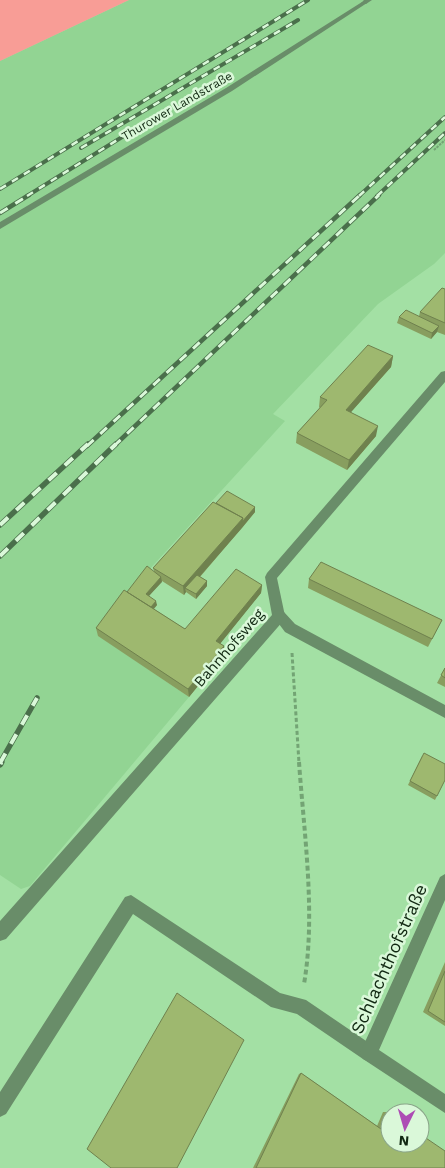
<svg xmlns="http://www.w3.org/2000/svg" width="445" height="1168" font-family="'Work Sans',sans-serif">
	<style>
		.built { fill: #92d493 }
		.green { fill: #f89d96 }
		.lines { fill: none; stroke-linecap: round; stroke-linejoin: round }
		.path-far2 { stroke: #73a474; stroke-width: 2; stroke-dasharray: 2.5 1; stroke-linecap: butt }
		.path-far1 { stroke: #73a474; stroke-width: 3; stroke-dasharray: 4 2.5; stroke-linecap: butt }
		.path { stroke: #73a474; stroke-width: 4; stroke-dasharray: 5 3; stroke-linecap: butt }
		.service { fill: #698d69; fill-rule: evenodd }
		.minor { fill: #698d69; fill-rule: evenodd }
		.rail-far3-casing { stroke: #4a6f4b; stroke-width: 4 }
		.rail-far2-casing { stroke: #4a6f4b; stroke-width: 4.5 }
		.rail-far1-casing { stroke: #4a6f4b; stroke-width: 5.5 }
		.rail-casing { stroke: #4a6f4b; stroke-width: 7 }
		.rail-far3 { stroke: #daf8d9; stroke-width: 2.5; stroke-dasharray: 7; stroke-linecap: butt }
		.rail-far2 { stroke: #daf8d9; stroke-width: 3; stroke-dasharray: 9; stroke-linecap: butt }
		.rail-far1 { stroke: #daf8d9; stroke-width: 4; stroke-dasharray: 11; stroke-linecap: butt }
		.rail { stroke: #daf8d9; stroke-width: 5; stroke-dasharray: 14; stroke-linecap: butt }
		.wall { fill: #889e5f }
		.shaded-wall { fill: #6f814e }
		.building { fill: #9eb86f; stroke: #6f814e }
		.labels { text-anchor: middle; stroke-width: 5; stroke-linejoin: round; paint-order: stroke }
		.far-street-label { font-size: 12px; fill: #112812; stroke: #daf8d9 }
		.street-label { font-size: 15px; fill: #112812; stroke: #daf8d9 }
		.near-street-label { font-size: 18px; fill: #112812; stroke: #daf8d9 }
	</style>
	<rect width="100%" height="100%" fill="#a3e0a4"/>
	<path class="built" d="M129,0H445V253L434,264L378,304L273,414L285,421L148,571L99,636L189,697L30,886L21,889L0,875V61Z"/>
	<path class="green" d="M0,0H129L0,61Z"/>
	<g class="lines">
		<path class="path-far2" d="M434,150L445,140"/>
		<path class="path-far1" d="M292,653L299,763"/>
		<path class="path" d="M299,762C304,833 316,915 304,984"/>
		<path class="service" d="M362,2L367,3L232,91L0,229V222L226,88Z
			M445,371V382L277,578L285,616L284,620L6,939L0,941V921L272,615L265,577L267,573L441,372Z
			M131,895L280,993L306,1000L375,1047L378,1053L375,1059L369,1062L363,1059L297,1014L271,1007L133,914L6,1114L0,1117V1092L125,897Z"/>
		<path class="minor" d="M364,0H372L366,4H362L361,3Z
			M279,610L284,612L295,624L445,705V718L285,632L273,616L274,612Z
			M445,874V900L379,1050L445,1094V1113L363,1059L360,1053L440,877Z"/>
		<defs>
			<path id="rail-far3" d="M81,148L298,20
				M0,189L308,0
				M27,196L164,111
				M359,196L445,117
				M377,196L445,133"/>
			<path id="rail-far2" d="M0,213L29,195
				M87,446L360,195
				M114,446L379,195"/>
			<path id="rail-far1" d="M0,525L88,444
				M0,556L116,444
				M0,763L37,698"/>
			<path id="rail" d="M0,764L1,762"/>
		</defs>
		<use href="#rail-far3" class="rail-far3-casing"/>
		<use href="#rail-far2" class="rail-far2-casing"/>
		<use href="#rail-far1" class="rail-far1-casing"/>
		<use href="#rail" class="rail-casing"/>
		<use href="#rail-far3" class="rail-far3"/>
		<use href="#rail-far2" class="rail-far2"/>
		<use href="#rail-far1" class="rail-far1"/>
		<use href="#rail" class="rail"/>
	</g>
	<path class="wall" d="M445,289V335L437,332L431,339L397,323L399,317L419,316L420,312Z
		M393,356L391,367L351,412L376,436L347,470L296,443L297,433L320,408L319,407L320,397Z
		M216,503L255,512L200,577L207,581V586L196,599L186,592L184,595L162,581L149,596L157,605L154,609L185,629L262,585L261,593L220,643L224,646V654L189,697L98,636L96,628L127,592L154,571L153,568Z
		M309,579L442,620L428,647L308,588Z
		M445,668V687L437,683Z
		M422,756L437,796L435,800L408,785Z
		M445,962V1026L423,1012Z
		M301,1073L377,1126L383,1112H388L445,1168H253L299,1074Z"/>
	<path class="shaded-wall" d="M439,326L437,332L431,339L432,333Z
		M393,356L391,367L344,420L346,410Z
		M378,426L376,436L347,470L349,460Z
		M255,507V512L242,528L188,590L185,588L186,592L184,595L183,586L243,518Z
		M161,577L162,582L146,599V594Z
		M207,581V586L196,599V594Z
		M262,585L261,593L216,649V641Z
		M156,601L157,605L149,614L148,610Z
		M224,646V654L189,697L188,689Z"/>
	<path class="building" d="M442,288L445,289V323L420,312Z
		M406,310L439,326L432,333L399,317Z
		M368,345L393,356L346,410L378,426L349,460L297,433L327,400L320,397Z
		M227,491L255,507L242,522L243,518L216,503Z
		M213,502L243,518L183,586L153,568Z
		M321,562L442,620L432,639L309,579Z
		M147,566L161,577L146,594L156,601L151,607L127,592Z
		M236,569L262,585L216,641L224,646L188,689L96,628L124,590L185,629Z
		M197,575L207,581L196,594L185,588Z
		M445,668V678L441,675Z
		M424,753L445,764V780L437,796L410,781Z
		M445,971V1022L428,1011Z
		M177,993L244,1040L177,1168H111L87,1149Z
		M301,1073L381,1129L388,1112L390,1113V1143H420V1134L445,1151V1168H256Z"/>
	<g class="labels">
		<g class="far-street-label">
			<text transform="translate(177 106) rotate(-30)" y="4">Thurower Landstraße</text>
		</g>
		<g class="street-label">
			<text transform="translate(229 648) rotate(-49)" y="5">Bahnhofsweg</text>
		</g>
		<g class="near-street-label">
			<text transform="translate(389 959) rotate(-66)" y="6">Schlachthofstraße</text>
		</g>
	</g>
	<g transform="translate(405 1128) rotate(185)"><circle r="24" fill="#daf8d9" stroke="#8aa589"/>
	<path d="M0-4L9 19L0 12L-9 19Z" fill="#ad4cb4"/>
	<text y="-8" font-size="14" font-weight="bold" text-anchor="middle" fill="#112812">N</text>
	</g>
</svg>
